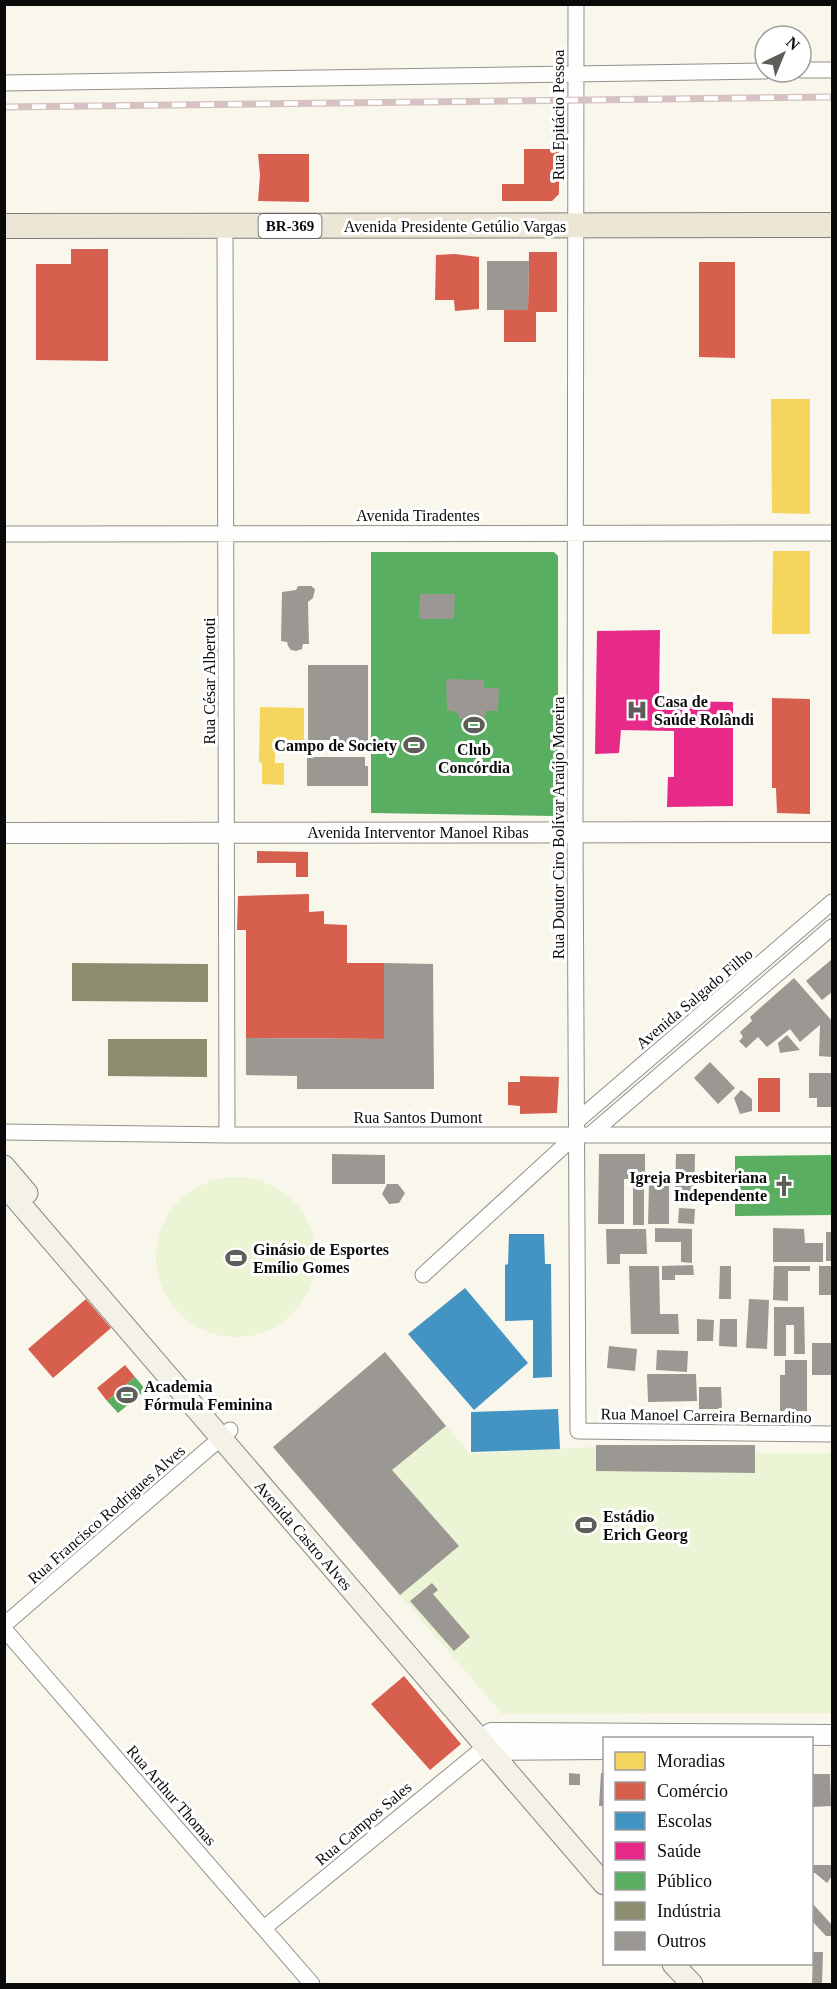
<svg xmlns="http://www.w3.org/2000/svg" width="837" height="1989" font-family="'Times New Roman',serif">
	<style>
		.pitch { fill: #ebf4d4 }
		.homes { fill: #f6d55c }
		.shops { fill: #d6604d }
		.schools { fill: #4393c3 }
		.health { fill: #e7298a }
		.public { fill: #5aae61 }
		.industry { fill: #8c8c6e }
		.building { fill: #9b9893 }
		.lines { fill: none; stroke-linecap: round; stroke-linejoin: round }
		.minor-casing { stroke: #92908c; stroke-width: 17 }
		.tertiary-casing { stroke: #92908c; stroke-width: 22 }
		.secondary-casing { stroke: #888782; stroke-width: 23 }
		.primary-casing { stroke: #7f7e79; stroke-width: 26 }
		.minor { stroke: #fefefc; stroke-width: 15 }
		.tertiary { stroke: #fefefc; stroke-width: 20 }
		.secondary { stroke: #f4f2e6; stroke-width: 21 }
		.primary { stroke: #ebe6d5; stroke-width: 24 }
		.rail-casing { stroke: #d7c2c2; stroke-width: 7 }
		.rail { stroke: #fff; stroke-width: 4.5; stroke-dasharray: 14; stroke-linecap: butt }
		.labels { text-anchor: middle; stroke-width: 6; stroke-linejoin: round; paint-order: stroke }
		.shield { fill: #fff; stroke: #545454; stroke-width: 1.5 }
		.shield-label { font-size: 15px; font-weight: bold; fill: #0a0a0a }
		.street-label { font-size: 16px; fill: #0a0a0a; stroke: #fff }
		.poi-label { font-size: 16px; font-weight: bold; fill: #0a0a0a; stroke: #fff; text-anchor: start }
	</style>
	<rect width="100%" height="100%" fill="#f9f6ec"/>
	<path class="pitch" d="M156 1257a80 80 0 1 1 160 0a80 80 0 1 1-160 0Z
		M385,1352L470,1454L593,1447L755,1453H832V1713L502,1714L273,1447Z"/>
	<path class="homes" d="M771,399H810V514L772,513Z
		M773,551H810V634H772Z
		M260,707L304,708V750L287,749V740L275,739V763H284V785L262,784V763L259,762Z"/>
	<path class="shops" d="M524,149H559V194L552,201H502V184H524Z
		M258,154H309V202L258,201L260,175Z
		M71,249H108V361L36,360V264H71Z
		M529,252H557V312H536V342H504V310H528Z
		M455,254L479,257V309L455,311L454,300H435L436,255Z
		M699,262H735V358L699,357Z
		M554,556L555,592H541L542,684H498V679L418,678L419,624H497L496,583H420V557Z
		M772,698L810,699V814L777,813L776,788H772Z
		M257,851L308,852V877H296V863H257Z
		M309,894V912L324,911V924L347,925V963H384V1039L246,1038V930H237L238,896Z
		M520,1076L559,1077L557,1113L520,1114V1106L508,1105V1082H520Z
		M758,1078H780V1112H758Z
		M86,1299L111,1328L53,1378L28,1349Z
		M125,1365L135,1377L107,1401L97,1388Z
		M404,1676L461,1744L430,1770L371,1704Z"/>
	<path class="schools" d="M509,1234H544L545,1264H551L552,1377L533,1378V1320L505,1321V1265L508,1264Z
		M465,1288L528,1363L474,1410L408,1334Z
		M558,1409L560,1449L471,1452V1412Z"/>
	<path class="health" d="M660,630L659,701L733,702V806L667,807L668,777H674V731L621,730L619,753L595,754L597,631Z"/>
	<path class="public" d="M371,552H554L558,556V811L553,816L371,813Z
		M832,1155V1215L735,1216V1156Z
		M135,1377L146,1390L118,1413L107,1401Z"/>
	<path class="industry" d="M72,963L208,964V1002L72,1001Z
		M108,1039H207V1077L108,1076Z"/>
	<path class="building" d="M487,261H529L528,310H487Z
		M298,586H311L315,589L313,598L308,602L309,644H303L302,649L296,651L291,650L288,646L287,642L281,641L282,592L296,590Z
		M420,594H455L454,619H419Z
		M308,665H368V745L335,744V740H308Z
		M446,679L484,680V688H499L498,711H485V717L460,719L456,712L447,710Z
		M307,757H365V766H368V786H307Z
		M831,960L832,962V992L822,1000L806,981Z
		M384,963L433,964L434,1089H297V1076L246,1075V1038L384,1039Z
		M794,978L832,1021V1057L819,1056L820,1025L800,1042L790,1029L767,1047L758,1037L746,1048L739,1041L743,1037L740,1032L752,1021L750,1017Z
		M787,1035L800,1050L780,1053L778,1043Z
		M710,1062L735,1088L718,1104L694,1078Z
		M809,1073H831V1107H817V1098H809Z
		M741,1090L752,1099V1111L740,1114L734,1098Z
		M332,1154L385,1155V1184H332Z
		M599,1154H645V1179H624V1224H598Z
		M676,1154H695L694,1196L675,1195Z
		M649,1183H669V1224H648Z
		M387,1184H398L405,1193L399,1203L389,1204L382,1194Z
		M633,1186H644V1225H633Z
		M679,1208L695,1209L694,1224L678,1223Z
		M655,1228L692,1229V1263L681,1262V1242H655Z
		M773,1228L804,1229L805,1243H823V1262H773Z
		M606,1229H646L647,1254H620V1264H607Z
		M826,1232H832V1261H826Z
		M693,1265L694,1275H675V1280H662V1266Z
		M629,1266H659L660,1314H678L679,1334H631Z
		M720,1266H731V1299H719Z
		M774,1266H810V1271H788V1301L773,1300Z
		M819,1266H832V1295H819Z
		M749,1299L769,1300L767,1349L746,1348Z
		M774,1307H804L805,1354H794V1325H786V1356H774Z
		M697,1319L714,1320L713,1341H697Z
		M720,1319H737V1347L719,1346Z
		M812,1343H832V1375H812Z
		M609,1346L637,1349L635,1371L607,1368Z
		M657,1350L688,1351L687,1372L656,1370Z
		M385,1352L446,1426L392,1470L459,1546L400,1595L273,1447Z
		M785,1360H807V1411H780V1375H785Z
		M647,1374H696L697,1401L648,1402Z
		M699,1387H721L722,1409H699Z
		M596,1445H755V1473L596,1471Z
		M432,1583L438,1590L433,1594L470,1637L454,1651L410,1601Z
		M569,1773L580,1774V1785H569Z
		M601,1773H604V1806H599Z
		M812,1774H830L831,1806L812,1807Z
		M812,1865H832V1876L827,1883L815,1873H812Z
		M812,1903L832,1925V1936H826L812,1921Z
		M813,1952H823L822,1984H812Z"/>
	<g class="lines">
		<defs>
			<path id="minor" d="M576,4L575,833L578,1431L832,1434
				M801,70H832
				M4,83L765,71
				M225,227L227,1135
				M4,534L832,533
				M578,1120L832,902
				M4,1132L227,1135H832
				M591,1134L832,927
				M423,1275L577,1134
				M4,1625L230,1430
				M4,1629L312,1984
				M264,1928L486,1746"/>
			<path id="tertiary" d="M4,833L832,832
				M482,1741L491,1733L832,1735
				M489,1750L604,1749"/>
			<path id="secondary" d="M4,1166L27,1193
				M4,1185L604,1884
				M673,1964L692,1984"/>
			<path id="primary" d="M4,226L832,225"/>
		</defs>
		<use href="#minor" class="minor-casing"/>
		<use href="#tertiary" class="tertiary-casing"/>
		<use href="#secondary" class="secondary-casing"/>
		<use href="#primary" class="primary-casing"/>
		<use href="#minor" class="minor"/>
		<use href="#tertiary" class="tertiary"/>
		<use href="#secondary" class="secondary"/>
		<use href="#primary" class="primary"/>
		<defs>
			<path id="rail" d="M4,107L832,97"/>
		</defs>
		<use href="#rail" class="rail-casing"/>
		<use href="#rail" class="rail"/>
	</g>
	<defs>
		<symbol id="hospital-bare" viewBox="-9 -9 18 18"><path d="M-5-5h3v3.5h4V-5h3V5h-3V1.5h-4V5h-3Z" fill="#5e5d59" stroke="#fff" stroke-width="2.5" paint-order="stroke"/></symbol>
		<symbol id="stadium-bare" viewBox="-9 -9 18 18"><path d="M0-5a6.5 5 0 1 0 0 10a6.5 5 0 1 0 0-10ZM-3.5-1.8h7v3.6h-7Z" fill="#5e5d59" stroke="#fff" stroke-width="2.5" paint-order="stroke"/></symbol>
		<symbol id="church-bare" viewBox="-9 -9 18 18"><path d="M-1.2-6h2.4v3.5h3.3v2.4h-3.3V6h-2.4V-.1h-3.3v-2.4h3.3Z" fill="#5e5d59" stroke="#fff" stroke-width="2.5" paint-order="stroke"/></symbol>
	</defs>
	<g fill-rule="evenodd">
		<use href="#hospital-bare" x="622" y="695" width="30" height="30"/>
		<use href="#stadium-bare" x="459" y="710" width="30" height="30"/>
		<use href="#stadium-bare" x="399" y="730" width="30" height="30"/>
		<use href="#church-bare" x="769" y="1171" width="30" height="30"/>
		<use href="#stadium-bare" x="221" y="1243" width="30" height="30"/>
		<use href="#stadium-bare" x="112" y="1380" width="30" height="30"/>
		<use href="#stadium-bare" x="571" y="1510" width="30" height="30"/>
	</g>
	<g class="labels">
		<rect class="shield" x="258.5" y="214" width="63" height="24" rx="4.5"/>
		<g class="shield-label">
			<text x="290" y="231">BR-369</text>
		</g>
		<g class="street-label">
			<text transform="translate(558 115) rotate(-90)" y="6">Rua Epitácio Pessoa</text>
			<text x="455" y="232">Avenida Presidente Getúlio Vargas</text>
			<text x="418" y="521">Avenida Tiradentes</text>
			<text transform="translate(209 681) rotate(-90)" y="6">Rua César Albertoti</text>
			<text transform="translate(558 828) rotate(-90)" y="6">Rua Doutor Ciro Bolívar Araújo Moreira</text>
			<text x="418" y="838">Avenida Interventor Manoel Ribas</text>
			<text transform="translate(694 998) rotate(-40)" y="6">Avenida Salgado Filho</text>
			<text x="418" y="1123">Rua Santos Dumont</text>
			<text transform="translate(706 1415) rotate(1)" y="6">Rua Manoel Carreira Bernardino</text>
			<text transform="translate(106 1514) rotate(-41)" y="6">Rua Francisco Rodrigues Alves</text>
			<text transform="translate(304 1535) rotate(49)" y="6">Avenida Castro Alves</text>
			<text transform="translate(172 1795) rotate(49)" y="6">Rua Arthur Thomas</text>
			<text transform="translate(363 1823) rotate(-40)" y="6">Rua Campos Sales</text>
		</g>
		<g class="poi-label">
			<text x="654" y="707">Casa de<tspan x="654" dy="18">Saúde Rolândi</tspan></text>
			<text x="397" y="751" text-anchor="end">Campo de Society</text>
			<text x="474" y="755" text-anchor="middle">Club<tspan x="474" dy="18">Concórdia</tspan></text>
			<text x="767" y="1183" text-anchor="end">Igreja Presbiteriana<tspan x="767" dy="18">Independente</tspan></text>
			<text x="253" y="1255">Ginásio de Esportes<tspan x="253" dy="18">Emílio Gomes</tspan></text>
			<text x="144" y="1392">Academia<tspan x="144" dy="18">Fórmula Feminina</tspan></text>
			<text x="603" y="1522">Estádio<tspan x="603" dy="18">Erich Georg</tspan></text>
		</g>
	</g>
	<rect width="837" height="1989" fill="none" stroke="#0a0a0a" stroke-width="12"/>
	<rect x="603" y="1737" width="210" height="228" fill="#ffffff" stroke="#9d9d9d" stroke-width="1.5"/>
	<rect x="615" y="1752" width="30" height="18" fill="#f6d55c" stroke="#9d9d9d" stroke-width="1.5"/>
	<text x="657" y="1767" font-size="18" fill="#0a0a0a">Moradias</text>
	<rect x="615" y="1782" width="30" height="18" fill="#d6604d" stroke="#9d9d9d" stroke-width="1.5"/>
	<text x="657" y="1797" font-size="18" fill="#0a0a0a">Comércio</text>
	<rect x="615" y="1812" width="30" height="18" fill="#4393c3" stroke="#9d9d9d" stroke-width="1.5"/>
	<text x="657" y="1827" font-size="18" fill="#0a0a0a">Escolas</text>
	<rect x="615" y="1842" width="30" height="18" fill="#e7298a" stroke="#9d9d9d" stroke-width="1.5"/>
	<text x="657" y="1857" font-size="18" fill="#0a0a0a">Saúde</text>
	<rect x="615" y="1872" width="30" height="18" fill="#5aae61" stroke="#9d9d9d" stroke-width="1.5"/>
	<text x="657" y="1887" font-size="18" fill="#0a0a0a">Público</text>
	<rect x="615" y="1902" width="30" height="18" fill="#8c8c6e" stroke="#9d9d9d" stroke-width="1.5"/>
	<text x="657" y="1917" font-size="18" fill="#0a0a0a">Indústria</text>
	<rect x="615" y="1932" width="30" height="18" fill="#9b9893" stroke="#9d9d9d" stroke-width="1.5"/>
	<text x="657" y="1947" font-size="18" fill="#0a0a0a">Outros</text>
	<g transform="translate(783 54) rotate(43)"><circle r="28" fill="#ffffff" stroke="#9d9d9d" stroke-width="1.5"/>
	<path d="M0-4.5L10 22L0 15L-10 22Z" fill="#5e5d59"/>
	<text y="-9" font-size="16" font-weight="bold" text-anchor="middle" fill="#0a0a0a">N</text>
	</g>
</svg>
